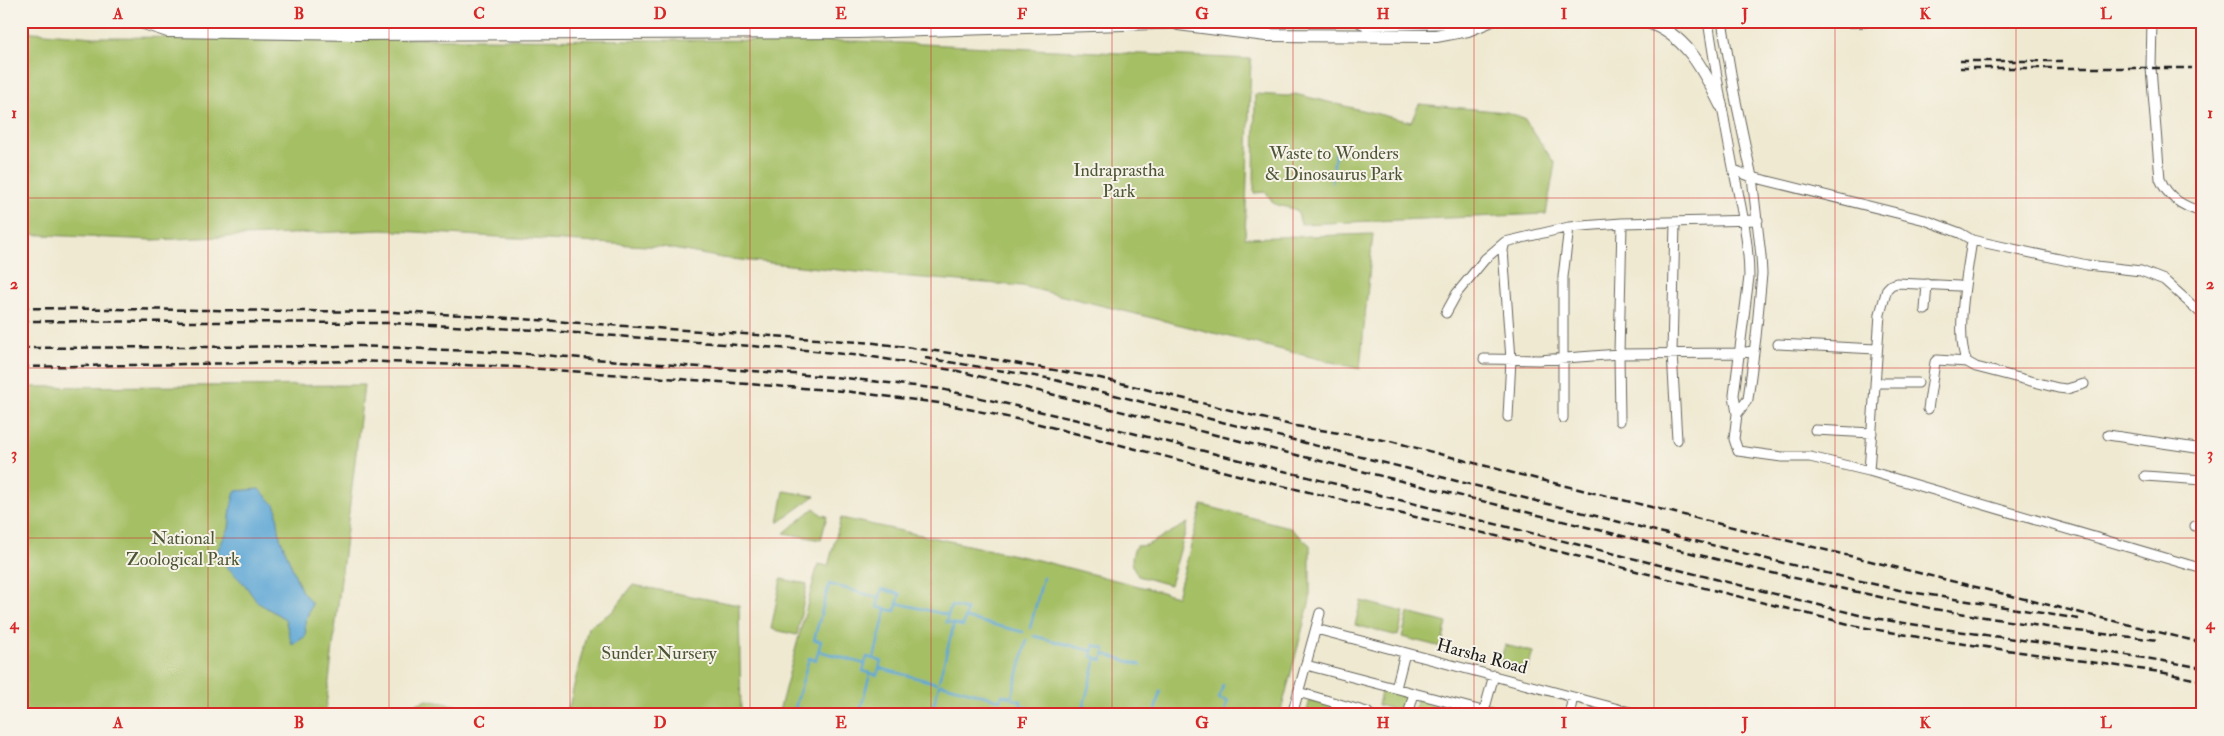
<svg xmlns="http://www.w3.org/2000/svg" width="2224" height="736" font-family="'IM FELL Double Pica',serif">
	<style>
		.green { fill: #a5bf65; stroke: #606e40 }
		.water { fill: #5ea7d5; stroke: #3d6278 }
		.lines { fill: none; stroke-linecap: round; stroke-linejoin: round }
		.stream { stroke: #5ea7d5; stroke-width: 2.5 }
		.minor-casing { stroke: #66645b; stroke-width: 11 }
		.primary-casing { stroke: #66645b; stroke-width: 14 }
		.trunk-casing { stroke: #66645b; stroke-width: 16 }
		.minor { stroke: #fff; stroke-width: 9 }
		.primary { stroke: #fff; stroke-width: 12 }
		.trunk { stroke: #fff; stroke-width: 14 }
		.rail { stroke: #1c1c1c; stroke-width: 2.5; stroke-dasharray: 8 4; stroke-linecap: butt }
		.trunk-bridge-casing { stroke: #66645b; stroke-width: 16; stroke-linecap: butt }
		.trunk-bridge { stroke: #fff; stroke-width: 14 }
		.grid { fill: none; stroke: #d62828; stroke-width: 1; stroke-opacity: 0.55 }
		.labels { text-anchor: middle; stroke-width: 4; stroke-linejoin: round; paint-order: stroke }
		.park-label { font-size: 18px; fill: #4c5536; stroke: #f7f3e8 }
		.street-label { font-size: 18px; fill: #1c1c1c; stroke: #f7f3e8 }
		.neatline { fill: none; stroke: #d62828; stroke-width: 2 }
		.grid-label { font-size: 16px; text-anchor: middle; font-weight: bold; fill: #d62828 }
	</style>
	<rect width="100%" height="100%" fill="#f7f3e8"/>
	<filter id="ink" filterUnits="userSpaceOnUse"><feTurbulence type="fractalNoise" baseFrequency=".02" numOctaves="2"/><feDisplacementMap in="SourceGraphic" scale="10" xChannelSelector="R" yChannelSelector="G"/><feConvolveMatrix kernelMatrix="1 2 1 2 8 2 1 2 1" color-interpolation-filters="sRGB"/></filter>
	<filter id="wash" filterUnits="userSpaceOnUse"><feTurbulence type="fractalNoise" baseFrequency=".0096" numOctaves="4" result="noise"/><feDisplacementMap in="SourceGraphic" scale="20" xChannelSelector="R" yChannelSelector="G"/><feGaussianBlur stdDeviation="1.12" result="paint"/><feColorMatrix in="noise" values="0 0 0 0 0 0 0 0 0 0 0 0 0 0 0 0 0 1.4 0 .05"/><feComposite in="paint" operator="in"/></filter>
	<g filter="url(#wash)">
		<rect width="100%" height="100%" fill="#efe9d1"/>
		<path class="green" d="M21,31L93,37L858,41L1251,59L1245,238L1373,234L1360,369L1022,286L886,275L722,258L663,247L382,230L153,240L21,234Z
			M1255,94L1288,96L1295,94L1411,122L1419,104L1506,112L1524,118L1555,164L1546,214L1301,224L1297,210L1274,204L1266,192L1254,193Z
			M364,385L325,715H21V387Z
			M784,491L815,496L778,523Z
			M1202,505L1289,527L1310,545V600L1280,715H778L818,564L828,566L841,518L1038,560L1177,596Z
			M814,508L822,515L827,516L821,540L784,533Z
			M1188,523L1170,585L1138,576C1131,565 1130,558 1136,546L1147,545Z
			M781,579L807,584L797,635L771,629Z
			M633,585L739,605L741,715H567L588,627L612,612Z
			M1361,601L1404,612L1398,636L1355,625Z
			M1408,613L1447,623L1441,647L1402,637Z
			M1505,645L1533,652L1528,669L1500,661Z
			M1382,688L1410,696L1406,713L1378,705Z
			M1310,699L1365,715H1306Z
			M1417,699L1437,704L1434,715H1413Z
			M427,700L509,715H384Z"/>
		<path class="water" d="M259,489L276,506L280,537L301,590L312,604L305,622L306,636L292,645L285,619L257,602L245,585L215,555L229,528L231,507L235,491Z"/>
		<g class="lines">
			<path class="stream" d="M1332,182L1335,154
				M882,589L900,594L895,611L877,607Z
				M897,603L948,615
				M951,606L967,610L963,626L946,622Z
				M966,618L1023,632
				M1030,628L1043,578
				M1034,636L1092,651
				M1094,645L1105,649L1102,660L1091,656Z
				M819,651L865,664
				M1104,654L1141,665
				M867,657L881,661L877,675L863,671Z
				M874,658L886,610
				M879,668L936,683
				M939,681L954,624
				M941,684L1000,700L1002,695L1010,697
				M1223,685L1219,699L1228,701L1224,715
				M1012,696L1027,640
				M1013,699L1021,701L1020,706L1053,715
				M1082,712L1096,659
				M805,715L806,711L795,708L809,658L816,660L821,641L814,640L829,584L880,598
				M859,715L870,674
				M931,715L939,685
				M1154,715L1160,691"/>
		</g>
	</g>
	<g filter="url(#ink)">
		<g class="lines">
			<defs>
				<path id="minor" d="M1708,21C1716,72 1724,122 1734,172C1741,206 1749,242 1749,277L1734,395L1737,414L1734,439L1738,451L1782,457H1810L1869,471L2203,569
					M1722,21L1735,97L1752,177L1761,256L1762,274L1756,337L1748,399L1737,414
					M2152,21L2151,68L2160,179C2168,198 2183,207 2203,212
					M1734,170L1752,177L1925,220L1960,233L1972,240L2087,265L2141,271L2164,280L2203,315
					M1675,222L1672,353L1677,440
					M1972,240C1968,269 1954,336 1967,362L1976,367L2058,388L2067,389L2084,384
					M1505,242L1503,250L1511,359L1508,417
					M1925,310L1927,284
					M1446,313L1457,293L1485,259L1505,242L1569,227L1622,223L1758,220
					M1778,344L1876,349
					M1484,359L1539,360L1619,354L1739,353L1753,351
					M1875,383H1918
					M1928,409L1935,362L1937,360L1967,362
					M1563,418V277L1569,227
					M1620,421L1619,354L1622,223
					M1815,430L1872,433
					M2108,435L2203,449
					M1869,471L1880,314L1887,289L1891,285L1897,283L1959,286
					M2145,476L2203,480
					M2195,526H2203
					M1316,629L1641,715
					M1306,665L1498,715
					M1396,688L1405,653
					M1298,692L1367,712L1370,715
					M1292,715L1320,613
					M1408,715L1414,693
					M1483,715L1494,675
					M1569,715L1573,697"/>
				<path id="primary" d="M1645,21C1686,34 1703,69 1721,105
					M1756,21H1864
					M1178,24L1266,35L1436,36L1468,30L1490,21"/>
				<path id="trunk" d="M141,21L168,30L356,33L857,31
					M548,21H710
					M1362,21L1367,23L1462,21"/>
			</defs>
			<use href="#minor" class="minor-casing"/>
			<use href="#primary" class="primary-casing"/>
			<use href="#trunk" class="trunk-casing"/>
			<use href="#minor" class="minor"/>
			<use href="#primary" class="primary"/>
			<use href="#trunk" class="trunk"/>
			<path class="rail" d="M1960,61H2063
				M1960,68H2192
				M21,308L390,312L464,315L875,343L980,357L1100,378L1295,426L1390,441L1505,471L2203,643
				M21,321L389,323L536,330L805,350L873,357L958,371L1768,572L1934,609L2059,629L2158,640
				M21,348L360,346L515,353L845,378L941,389L1108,427L1863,616C1976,636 2090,647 2203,668
				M925,358L1047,378L1771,560L1899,590L2079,619
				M21,367L359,361L514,367L844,391L939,403L1031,422L1253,479L1488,534L1861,627L1930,639L2160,672L2203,681"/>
			<defs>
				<path id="trunk-bridge" d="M857,31L1189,21"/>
			</defs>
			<use href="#trunk-bridge" class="trunk-bridge-casing"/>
			<use href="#trunk-bridge" class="trunk-bridge"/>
		</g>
	</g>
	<path class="grid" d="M208,21V715M389,21V715M570,21V715M750,21V715M931,21V715M1112,21V715M1293,21V715M1474,21V715M1654,21V715M1835,21V715M2016,21V715M21,198H2203M21,368H2203M21,538H2203"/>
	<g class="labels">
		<g class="park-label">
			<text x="1334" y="159">Waste to Wonders<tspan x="1334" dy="21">&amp; Dinosaurus Park</tspan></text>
			<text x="1119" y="176">Indraprastha<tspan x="1119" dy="21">Park</tspan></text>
			<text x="183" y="544">National<tspan x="183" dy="21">Zoological Park</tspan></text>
			<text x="659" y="659">Sunder Nursery</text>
		</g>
		<g class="street-label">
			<text transform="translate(1482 656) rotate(15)" y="6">Harsha Road</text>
		</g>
	</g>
	<rect width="2224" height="736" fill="none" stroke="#f7f3e8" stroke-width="55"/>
	<rect x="28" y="28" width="2168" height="680" class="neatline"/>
	<g class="grid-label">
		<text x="118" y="19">A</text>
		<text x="299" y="19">B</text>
		<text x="479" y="19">C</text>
		<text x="660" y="19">D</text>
		<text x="841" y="19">E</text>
		<text x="1022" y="19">F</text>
		<text x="1202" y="19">G</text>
		<text x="1383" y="19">H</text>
		<text x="1564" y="19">I</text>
		<text x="1745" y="19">J</text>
		<text x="1925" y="19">K</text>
		<text x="2106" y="19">L</text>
		<text x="14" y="118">1</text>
		<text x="2210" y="118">1</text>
		<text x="14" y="289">2</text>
		<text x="2210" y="289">2</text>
		<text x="14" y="459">3</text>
		<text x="2210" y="459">3</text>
		<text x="14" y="629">4</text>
		<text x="2210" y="629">4</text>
		<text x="118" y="728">A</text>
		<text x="299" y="728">B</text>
		<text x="479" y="728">C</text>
		<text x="660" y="728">D</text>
		<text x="841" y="728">E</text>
		<text x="1022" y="728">F</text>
		<text x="1202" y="728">G</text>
		<text x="1383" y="728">H</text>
		<text x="1564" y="728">I</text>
		<text x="1745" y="728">J</text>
		<text x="1925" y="728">K</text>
		<text x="2106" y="728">L</text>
	</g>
</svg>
